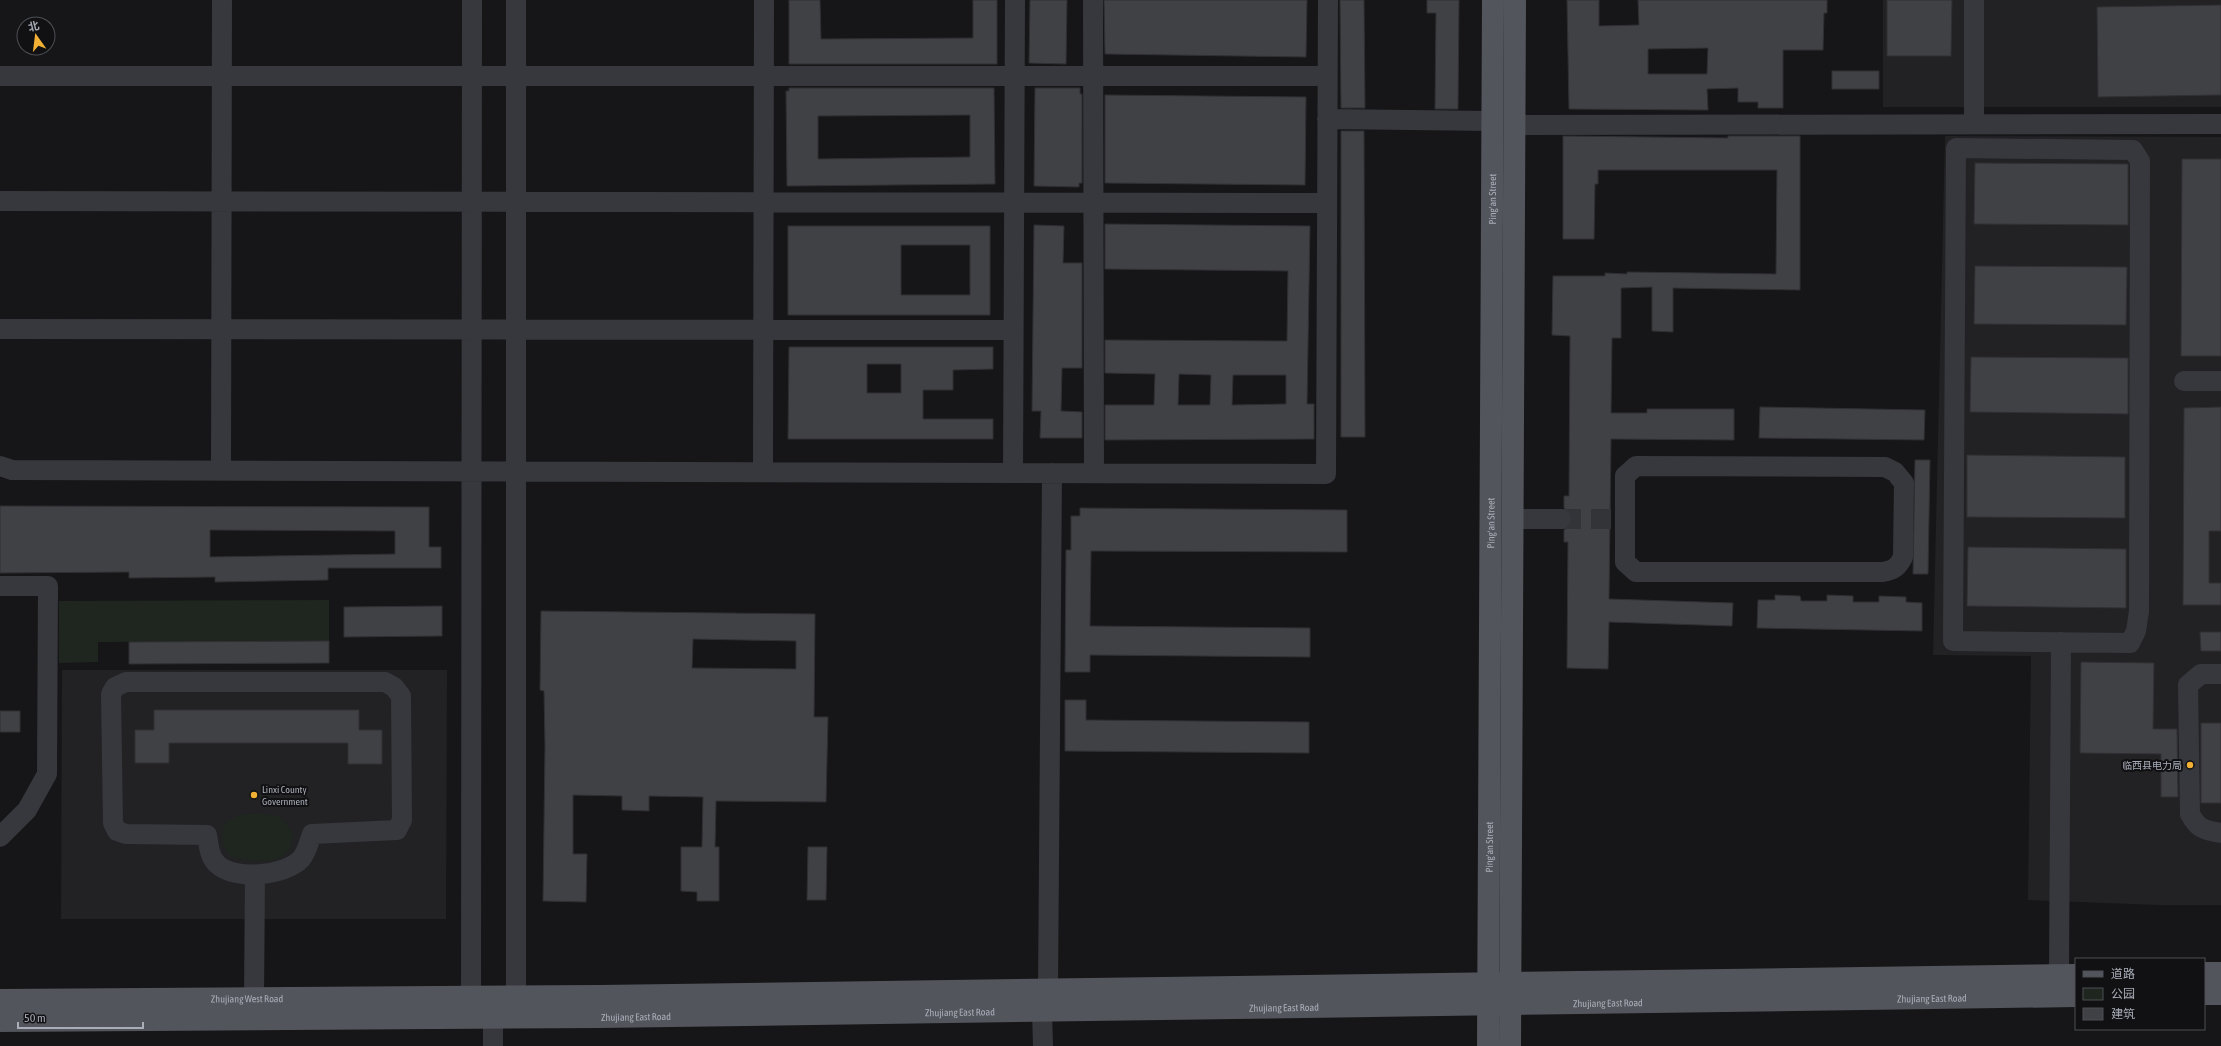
<svg xmlns="http://www.w3.org/2000/svg" width="2221" height="1046" font-family="'Asap Condensed','Noto Sans SC',sans-serif">
	<style>
		.built { fill: #222225 }
		.green { fill: #1e261f }
		.building { fill: #404145; stroke: #303034; fill-rule: evenodd }
		.lines { fill: none; stroke-linecap: round; stroke-linejoin: round }
		.minor-tunnel { stroke: #333438; stroke-width: 20; stroke-dasharray: 20 10; stroke-linecap: butt }
		.minor { stroke: #37383d; stroke-width: 20 }
		.major { stroke: #53555c; stroke-width: 22 }
		.poi-dot { fill: #f2b134; stroke: #111113; stroke-width: 1.5 }
		.labels { text-anchor: middle; stroke-width: 4; stroke-linejoin: round; paint-order: stroke }
		.street-label { font-size: 10px; fill: #a8adb8; stroke: #111113 }
		.poi-label { font-size: 10px; fill: #a8adb8; stroke: #111113; text-anchor: end }
	</style>
	<rect width="100%" height="100%" fill="#161618"/>
	<path class="built" d="M1883,0H2221V107H1883Z
		M1945,136L2221,137V905H2159L2028,900L2031,656L1933,655Z
		M62,670H447L446,919H61Z"/>
	<path class="green" d="M329,600V641L98,642V662L59,663V601Z
		M242,814C252,814 265,813 276,816C297,823 298,851 277,859C267,863 241,860 231,856C222,846 218,832 227,821Z"/>
	<path class="building" d="M789,0H820L821,39L973,38V0H997V64H789Z
		M1030,0H1067L1066,64L1029,63Z
		M1104,0H1307L1306,57L1105,54Z
		M1340,0H1364L1365,108H1341Z
		M1427,0H1459L1458,109H1435L1436,13H1427Z
		M1567,0H1599V26L1639,25L1638,0H1827V13H1824L1823,50H1783V108H1758V102H1738V88L1707,89L1708,110L1569,109ZM1708,48L1707,74H1648V49Z
		M1887,0H1952L1951,56H1887Z
		M2221,5V95L2098,97L2097,7Z
		M1832,71H1879V89H1832Z
		M789,88H994L995,184L787,186L786,91H789ZM970,115V157L818,159V116Z
		M1035,88H1080V94H1082V183H1079V187L1034,186Z
		M1105,95L1306,97L1305,185L1105,183Z
		M1341,131H1364L1365,437H1341Z
		M1563,136L1728,138V136H1800V290L1673,288V332L1652,331V287L1621,288V338H1612L1611,413H1647V409H1734V440L1611,439L1609,599L1733,603L1732,626L1609,622L1608,669L1567,668L1568,542H1564V530L1571,525L1572,519L1571,513L1564,508V496H1569L1570,336L1552,335L1553,276H1605V273L1627,274V272L1776,274L1777,170H1598V184H1595L1594,239H1563Z
		M2182,159H2221V356H2181Z
		M1975,163L2128,164V225L1974,224Z
		M1105,224L1310,226L1307,404H1314V439L1105,440V405H1154L1155,374L1105,373V340L1287,341L1288,271L1105,269ZM1179,374L1211,375L1210,405H1178ZM1233,375H1286V404L1232,405Z
		M1034,225L1064,226L1063,263H1082V368H1062L1061,411L1082,412V438H1040L1041,411H1032Z
		M788,226H990V315H788ZM901,245H970V295H901Z
		M1975,266L2127,267L2126,325L1974,324Z
		M789,347H993V369L953,370V390H923V419H993V439H788ZM867,364H901V393H867Z
		M1971,357L2128,358V414L1970,412Z
		M1760,407L1925,410L1924,440L1759,438Z
		M2221,407V531H2209V583H2221V605H2183L2184,408Z
		M1967,455L2125,457V518L1967,517Z
		M1915,460H1930L1928,574H1913Z
		M0,506L429,507V547H441V568H328V580L215,582V577L129,578V572L0,573ZM210,530L395,531V554L210,557Z
		M1080,508L1347,510V552L1091,551L1090,626L1310,628V657L1090,655V672H1065L1066,550H1071V516H1080Z
		M1968,547L2126,549V608L1967,606Z
		M1775,595L1800,596L1801,601H1827V595L1853,596V602H1879V596L1906,597V602L1922,603V631L1757,628L1758,600H1775Z
		M442,606V636L344,637V607Z
		M541,611L815,614L814,717H828L826,802L716,801L715,847H719V901H697V892L681,891V847H702L703,797L649,796V811L622,810V796L573,795V854H587L586,902L543,901L545,746L544,691L540,690ZM693,639L796,641V669L692,668Z
		M2200,632H2221V651H2201Z
		M329,641V663L129,664V642Z
		M2081,662L2154,663L2153,729H2177L2178,797H2161V754L2080,753Z
		M1065,700H1086V720L1309,722V753L1065,751Z
		M154,710H359V730H382V764H348V743H169V763H135V730H154Z
		M0,711H20V732H0Z
		M2201,723H2221V803H2201Z
		M808,847H827L826,900H807Z"/>
	<g class="lines">
		<path class="minor-tunnel" d="M1561,519H1613"/>
		<path class="minor" d="M1093,0L1094,473
			M0,76H1327
			M1327,119L1493,121
			M1974,124V0
			M1514,125L2221,124
			M1956,148L2133,150L2140,161L2139,611L2136,631L2130,643L1953,641Z
			M0,201L1327,203
			M0,329L1013,330
			M2184,381H2221
			M0,466L12,470L1326,474L1328,0
			M1636,466L1885,467L1895,472L1904,483L1903,557C1898,567 1894,570 1883,572H1636L1625,562V476Z
			M221,471L222,0
			M763,472L764,0
			M1013,473L1015,0
			M1513,519H1561
			M0,586H48L47,774L27,810L0,837
			M2221,674H2201L2188,685L2190,814C2198,829 2204,830 2221,833
			M126,682H385L394,687L401,696L402,820L397,830L312,834C309,842 307,852 301,859C285,876 234,881 217,864C209,856 209,846 207,835L126,834L117,831L113,823L111,694L115,687Z
			M2059,975L2061,642
			M1048,989L1052,473
			M516,996V0
			M471,997L472,0
			M254,998L255,875
			M1042,1010L1043,1046
			M493,1046V1018"/>
		<g class="major">
			<path d="M2204,973H2221"/>
			<path d="M2204,994H2221"/>
			<path id="s1" d="M0,1000L599,996L2076,975"/>
			<path id="s2" d="M0,1021L599,1017L2076,996"/>
			<path id="s3" d="M1488,1046L1493,0"/>
			<path d="M1510,1046L1515,0"/>
		</g>
	</g>
	<g class="poi-dot">
		<circle cx="2190" cy="765" r="4"/>
		<circle cx="254" cy="795" r="4"/>
	</g>
	<g class="labels">
		<g class="street-label">
			<text dy="4" stroke="none"><textPath href="#s3" startOffset="847">Ping'an Street</textPath></text>
			<text dy="4" stroke="none"><textPath href="#s3" startOffset="523">Ping'an Street</textPath></text>
			<text dy="4" stroke="none"><textPath href="#s3" startOffset="199">Ping'an Street</textPath></text>
			<text dy="4" stroke="none"><textPath href="#s1" startOffset="247">Zhujiang West Road</textPath></text>
			<text dy="4" stroke="none"><textPath href="#s2" startOffset="1932">Zhujiang East Road</textPath></text>
			<text dy="4" stroke="none"><textPath href="#s2" startOffset="1608">Zhujiang East Road</textPath></text>
			<text dy="4" stroke="none"><textPath href="#s2" startOffset="1284">Zhujiang East Road</textPath></text>
			<text dy="4" stroke="none"><textPath href="#s2" startOffset="960">Zhujiang East Road</textPath></text>
			<text dy="4" stroke="none"><textPath href="#s2" startOffset="636">Zhujiang East Road</textPath></text>
		</g>
		<g class="poi-label">
			<text x="2182" y="769">临西县电力局</text>
			<text x="262" y="793" text-anchor="start">Linxi County<tspan x="262" dy="12">Government</tspan></text>
		</g>
	</g>
	<rect x="2075" y="958" width="130" height="72" fill="#111113" stroke="#4d4f55"/>
	<rect x="2083" y="971" width="20" height="6" fill="#53555c" stroke="#4d4f55"/>
	<text x="2111" y="978" font-size="12" fill="#a8adb8">道路</text>
	<rect x="2083" y="988" width="20" height="12" fill="#1e261f" stroke="#4d4f55"/>
	<text x="2111" y="998" font-size="12" fill="#a8adb8">公园</text>
	<rect x="2083" y="1008" width="20" height="12" fill="#404145" stroke="#4d4f55"/>
	<text x="2111" y="1018" font-size="12" fill="#a8adb8">建筑</text>
	<g transform="translate(36 36) rotate(346)"><circle r="19" fill="#111113" stroke="#4d4f55"/>
	<path d="M0-3L7 15L0 10L-7 15Z" fill="#f2b134"/>
	<text y="-6" font-size="11" font-weight="bold" text-anchor="middle" fill="#a8adb8">北</text>
	</g>
	<path d="M18 1022v6h125v-6" fill="none" stroke="#a8adb8" stroke-width="2"/>
	<text x="24" y="1022" font-size="12" fill="#a8adb8" stroke="#111113" stroke-width="3" paint-order="stroke">50 m</text>
</svg>
